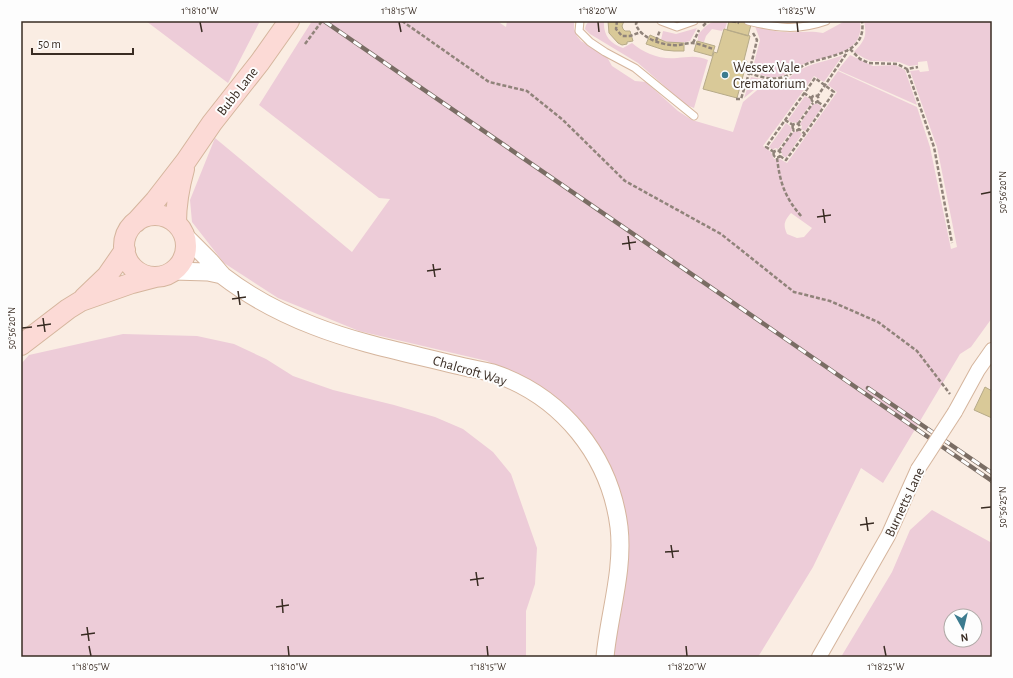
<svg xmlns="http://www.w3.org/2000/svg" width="1013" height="678" font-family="'Alegreya Sans',sans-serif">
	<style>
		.green { fill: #edccd8; fill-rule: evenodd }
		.building { fill: #d9c998; stroke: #b6aa88 }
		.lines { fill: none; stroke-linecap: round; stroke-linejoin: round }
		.service-casing { stroke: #d5b59d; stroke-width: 9 }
		.minor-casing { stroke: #d5b59d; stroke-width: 16 }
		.tertiary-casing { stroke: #d5b59d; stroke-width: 19 }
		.secondary-casing { stroke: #d5b59d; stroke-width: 22 }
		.path { stroke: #90837a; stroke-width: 2.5; stroke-dasharray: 4 2; stroke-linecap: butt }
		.service { stroke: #fff; stroke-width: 7 }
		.minor { stroke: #fff; stroke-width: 14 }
		.tertiary { stroke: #fff; stroke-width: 17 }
		.secondary { stroke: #fcdad6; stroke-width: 20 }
		.rail-casing { stroke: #7a6d64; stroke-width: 4.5 }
		.rail { stroke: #fdfdfd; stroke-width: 3; stroke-dasharray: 9; stroke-linecap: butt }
		.minor-bridge-casing { stroke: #d5b59d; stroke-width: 16; stroke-linecap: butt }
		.minor-bridge { stroke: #fff; stroke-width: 14 }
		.ticks { fill: none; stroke: #392c23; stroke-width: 1.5 }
		.poi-dot { fill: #3c7b8f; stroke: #fdfdfd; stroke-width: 1.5 }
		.labels { text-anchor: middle; stroke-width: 4; stroke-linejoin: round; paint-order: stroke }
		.poi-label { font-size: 14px; fill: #392c23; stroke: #fdfdfd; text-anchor: start }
		.street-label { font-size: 14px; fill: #392c23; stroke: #fdfdfd }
		.neatline { fill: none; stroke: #392c23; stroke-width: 1.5 }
		.ticks-label { font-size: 10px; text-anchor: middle; fill: #392c23 }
	</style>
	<rect width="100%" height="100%" fill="#faede3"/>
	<path class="green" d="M146,21H260L228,83Z
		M312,21H497L506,27L507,21H574V29L577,36L581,41L607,57L612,66L635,81L646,82L678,111L692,120L733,132L743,102L768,81H785L792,86H795L788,79C804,63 823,63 843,55L824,82L814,76L763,146L771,152L774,159H780L787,163L837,92L828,85L838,71L917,107L930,147L951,249L957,247L937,147L910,71L919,70L920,72L929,71L927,61L918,62V65L909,66L899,62L871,61L864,58L854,52C865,40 867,37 864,21H992V318L971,347L960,354L883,483L861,468L813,567L758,657H613L623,509L538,386L487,361L359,331L278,298L224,263L192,222L190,200L215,138L352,252L390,199L379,198L259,105ZM791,213L812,228L804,237L797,238L787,234C783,225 784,221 791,213Z
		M589,21H604C603,35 610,44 623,48L632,43C644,53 660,60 677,58C688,57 697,55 708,60L694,108L686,105L638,63L590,34L585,29L586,25Z
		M720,21L727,22L725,29H723L722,31L712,29L706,36L704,42L698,41V35C704,27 710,21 720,21Z
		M845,21H860C865,54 829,55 806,63C800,65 796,69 790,72C778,80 765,78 752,71L760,40L755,26C765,29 775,32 785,32C798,33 810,30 823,33Z
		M697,28L690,41C680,44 671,43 661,40L663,31L676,34Z
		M850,55L873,66L895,65L905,70L917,105L838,70Z
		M751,77L766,80L744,98Z
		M805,96L810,99L811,103L797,123L794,122L792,123L788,120Z
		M813,104H818L822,107L805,131L801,129L802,126L800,124Z
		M786,123L790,126L792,130L778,149L775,148L773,150L769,147Z
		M798,130L802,134L786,158L782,155V153L780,151L794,131L796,132Z
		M123,334L197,336L234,344L266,359L293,376L333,390L394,405L435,417L463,429L493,452L511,474L537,548L535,584L526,611V657H21V364L29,355Z
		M932,510L992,543V657H841L892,572L910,530ZM951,616H975V640H951Z"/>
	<path class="building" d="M608,21H624L622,26L623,29L625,31H630L633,41L627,42V44L622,45L618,43L609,33Z
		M729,21H752L748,36L727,30Z
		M724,29L750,36L744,60L747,61L737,98L703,89L714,52L717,53Z
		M650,35L666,42L684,43V51H674L664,50L646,44Z
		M697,41L715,46L712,56L694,51Z
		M985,387L992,391V418L974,410Z"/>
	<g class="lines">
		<defs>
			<path id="service" d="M580,21L579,31L590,42L605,52L635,68L694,116
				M661,21L677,27L694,21
				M748,21C776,28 798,31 826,21"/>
			<path id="minor" d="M955,412L978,370L992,350
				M819,657L888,536L918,469"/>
			<path id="tertiary" d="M185,236C193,244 201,252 209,260C214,265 218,271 223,276C249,296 283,314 314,326C360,344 408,353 456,365C468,368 481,370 493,373C562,396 610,456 619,527C624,571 609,614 605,657
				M173,271L208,272L222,275"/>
			<path id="secondary" d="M124 246a31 31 0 1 1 62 0a31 31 0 1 1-62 0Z
				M136,222L155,201L186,161L212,123L260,62L289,21
				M176,223C176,204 179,187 184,169
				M84,298L107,276L125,250
				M21,345L68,309L81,301L132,283L155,277"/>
		</defs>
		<use href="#service" class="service-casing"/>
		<use href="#minor" class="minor-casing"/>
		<use href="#tertiary" class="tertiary-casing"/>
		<use href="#secondary" class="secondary-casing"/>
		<path class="path" d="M402,21L489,82L527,91L563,120L625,181L721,234L794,292L830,301L878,322L917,351L950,394
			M617,21L616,29L622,36H630L641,32
			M637,21L636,24C639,37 661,45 673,45C679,46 685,43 692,43C698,43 707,47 713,49
			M732,21L739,23
			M703,26L708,21
			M753,33L757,40L749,73C758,76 769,80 779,78C790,77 798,67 809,63C830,55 867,54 862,21
			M656,41L660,30
			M693,43L699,30
			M305,44L322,21
			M850,49L860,59L869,63L897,64L907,69L918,67
			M907,69L934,147L952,243
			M804,93L811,98
			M811.5 99a3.5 3.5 0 1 1 7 0a3.5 3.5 0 1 1-7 0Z
			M817,97L846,54L847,51
			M736,99H741L749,73
			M818,102L824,106
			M785,120L793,125
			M792.5 127a3.5 3.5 0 1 1 7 0a3.5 3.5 0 1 1-7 0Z
			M798,124L813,103
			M773.5 154a3.5 3.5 0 1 1 7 0a3.5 3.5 0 1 1-7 0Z
			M779,151L794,130
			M774,152L766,147L815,78L834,92L805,134L799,129
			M780,156L786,160L805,134
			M777,158C780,183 785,198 802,217"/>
		<use href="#service" class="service"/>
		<use href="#minor" class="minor"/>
		<use href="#tertiary" class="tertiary"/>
		<use href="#secondary" class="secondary"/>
		<defs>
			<path id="rail" d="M324,21L992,481
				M868,388L992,473"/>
		</defs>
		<use href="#rail" class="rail-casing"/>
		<use href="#rail" class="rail"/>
		<defs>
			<path id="minor-bridge" d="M918,469L955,412"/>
		</defs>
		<use href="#minor-bridge" class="minor-bridge-casing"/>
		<use href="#minor-bridge" class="minor-bridge"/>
	</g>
	<path class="ticks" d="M200,22L202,32M399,22L401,32M598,22L599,32M797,22L798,32M981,194L991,192M823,209L825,223M817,217L831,215M628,236L630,250M622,244L636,242M433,264L435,277M427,271L441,269M238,291L240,305M232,299L246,297M43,318L45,332M37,326L51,324M22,328L32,327M981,508L991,507M866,517L868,531M860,525L874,523M671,545L673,558M665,552L679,551M476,572L478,586M470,580L484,578M282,599L283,613M276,607L289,605M87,627L89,641M81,635L95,633M89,646L91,656M288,646L289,656M487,646L488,656M686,646L687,656M884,646L886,656"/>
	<circle class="poi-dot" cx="725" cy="75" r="4"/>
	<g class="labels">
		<g class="poi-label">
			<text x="733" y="72">Wessex Vale<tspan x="733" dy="16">Crematorium</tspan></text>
		</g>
		<g class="street-label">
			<text transform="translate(237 91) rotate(-52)" y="5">Bubb Lane</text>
			<text transform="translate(470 370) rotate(16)" y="5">Chalcroft Way</text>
			<text transform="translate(904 502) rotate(-65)" y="5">Burnetts Lane</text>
		</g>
	</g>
	<rect width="1013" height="678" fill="none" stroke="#fdfdfd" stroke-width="44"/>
	<g transform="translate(963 628) rotate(172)"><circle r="19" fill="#fdfdfd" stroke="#afa9a6"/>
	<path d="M0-3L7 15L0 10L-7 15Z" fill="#3c7b8f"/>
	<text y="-6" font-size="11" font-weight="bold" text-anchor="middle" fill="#392c23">N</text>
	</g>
	<path d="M32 48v6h101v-6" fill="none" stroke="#392c23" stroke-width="2"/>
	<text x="38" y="48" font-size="12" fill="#392c23" stroke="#fdfdfd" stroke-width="3" paint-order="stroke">50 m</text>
	<rect x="22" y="22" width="969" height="634" class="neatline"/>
	<g class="ticks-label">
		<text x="200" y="14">1°18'10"W</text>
		<text x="399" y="14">1°18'15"W</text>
		<text x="598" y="14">1°18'20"W</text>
		<text x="797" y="14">1°18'25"W</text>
		<text transform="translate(1002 192) rotate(-90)" y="4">50°56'20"N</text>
		<text transform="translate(11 328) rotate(-90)" y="4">50°56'20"N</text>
		<text transform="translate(1002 507) rotate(-90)" y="4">50°56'25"N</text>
		<text x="91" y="670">1°18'05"W</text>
		<text x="289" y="670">1°18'10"W</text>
		<text x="488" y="670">1°18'15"W</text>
		<text x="687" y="670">1°18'20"W</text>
		<text x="886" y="670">1°18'25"W</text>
	</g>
</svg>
